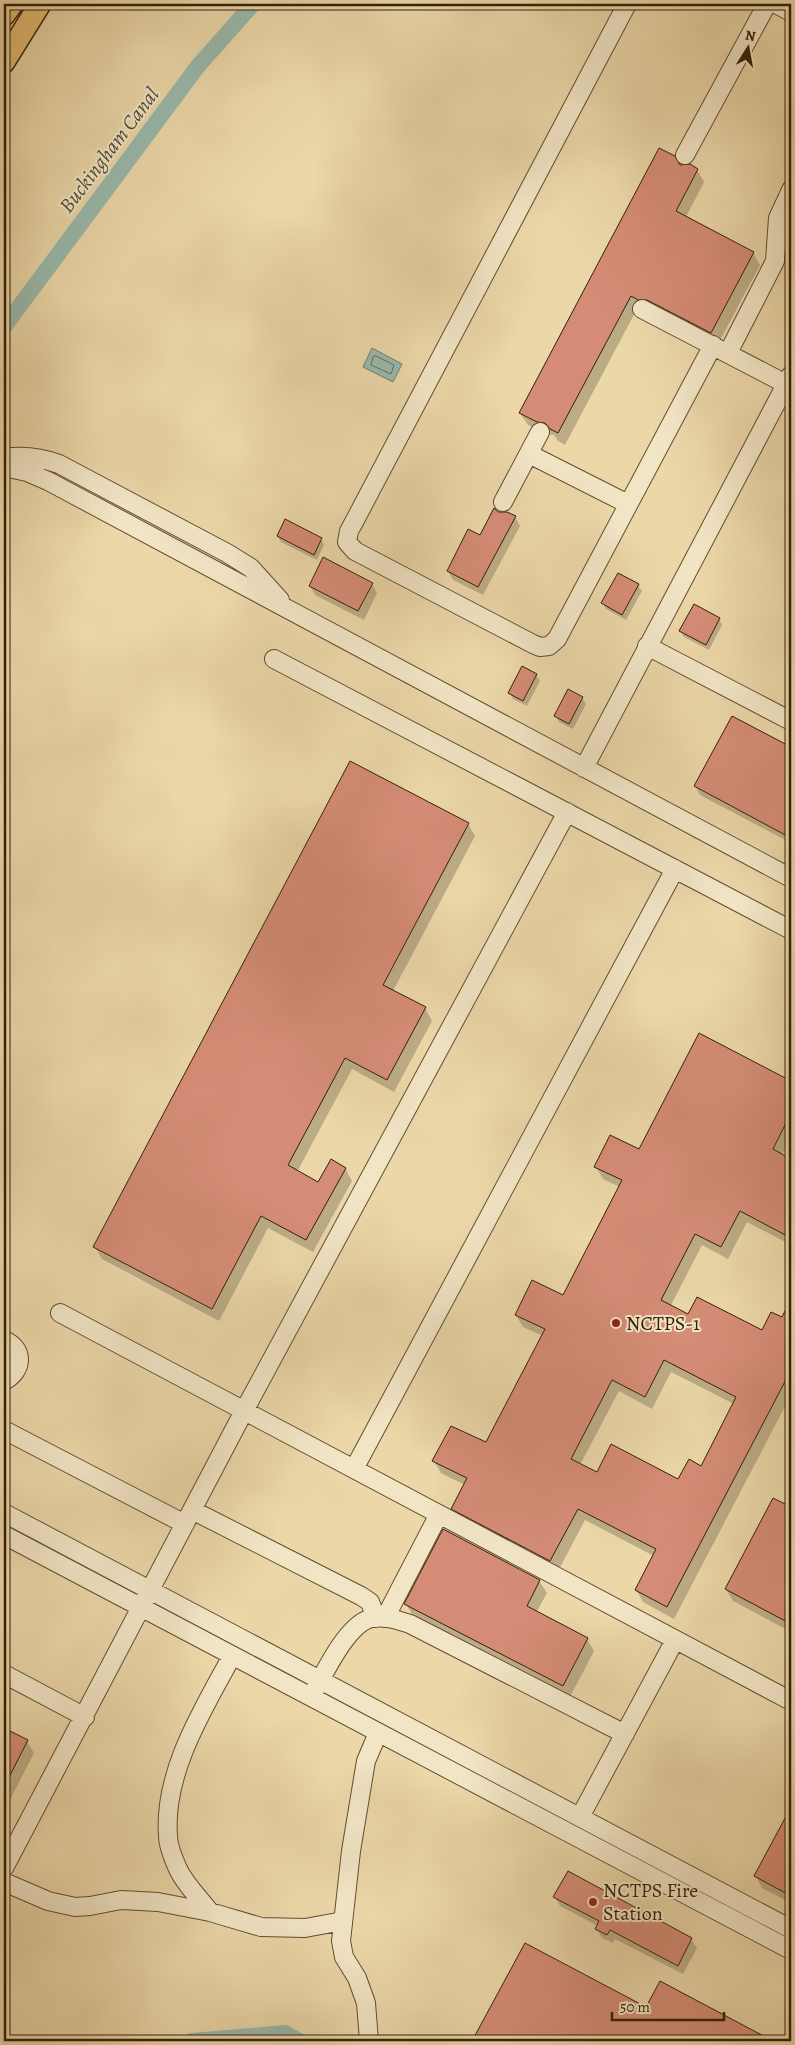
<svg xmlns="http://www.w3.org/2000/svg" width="795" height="2045" font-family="Alegreya,serif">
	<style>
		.water { fill: #99b9ad; stroke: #707c6b }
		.shadow { fill: #0003; fill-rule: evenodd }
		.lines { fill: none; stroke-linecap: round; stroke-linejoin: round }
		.shore { stroke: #666c5a; stroke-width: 1 }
		.canal { stroke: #99b9ad; stroke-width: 16 }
		.building { fill: #d58c76; stroke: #332008; fill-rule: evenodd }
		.minor-casing { stroke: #614e30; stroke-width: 20 }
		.major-casing { stroke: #332008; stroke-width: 24 }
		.minor { stroke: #f2e5c6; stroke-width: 18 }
		.major { stroke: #e6bc74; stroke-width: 21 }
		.poi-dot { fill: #8f2418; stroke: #f2e5c6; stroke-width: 2 }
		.labels { text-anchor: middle; stroke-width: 4; stroke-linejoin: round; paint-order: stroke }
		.poi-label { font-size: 20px; fill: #332008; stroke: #f2e5c6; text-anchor: start }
		.water-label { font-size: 21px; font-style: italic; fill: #524e3a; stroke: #f2e5c6 }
	</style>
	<rect width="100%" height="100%" fill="#ebd7a8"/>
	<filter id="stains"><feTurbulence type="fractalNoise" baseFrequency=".004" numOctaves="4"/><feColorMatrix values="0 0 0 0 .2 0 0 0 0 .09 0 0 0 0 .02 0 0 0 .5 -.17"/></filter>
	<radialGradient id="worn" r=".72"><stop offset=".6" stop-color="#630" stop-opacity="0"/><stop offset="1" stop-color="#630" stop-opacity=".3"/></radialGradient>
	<path class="water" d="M372,348L402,364L393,382L363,367Z"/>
	<path class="shadow" d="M680,166L697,170L704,182L686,217L753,253L760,265L718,344L638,307L565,445L558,441L554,435L545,434L528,425L520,413Z
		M498,513L515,517L520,526L483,595L453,580L448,571L480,537Z
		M278,536L321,539L324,545L317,560L281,542Z
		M372,584L377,593L364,620L315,595L310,586Z
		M638,585L642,591L626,620L606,609L603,603Z
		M719,619L722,625L709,650L684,637L681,631Z
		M536,675L540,681L527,706L513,699L510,693Z
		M582,698L586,704L573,729L559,722L556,716Z
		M732,717L791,749V843L700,795L695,786Z
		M468,824L475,836L393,991L425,1008L432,1021L394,1092L352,1069L297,1172L319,1184L345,1168L352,1181L313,1252L268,1228L219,1321L102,1259L95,1247Z
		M699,1035L791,1083V1138L782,1155L791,1160V1245L747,1222L728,1259L702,1245L670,1307L689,1316L762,1332L782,1319L791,1302V1395L674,1619L643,1602L636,1590L654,1556L585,1520L557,1573L460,1521L453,1509L465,1485L441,1473L434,1461L486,1444L543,1336L523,1327L516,1315L563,1297L620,1187L603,1179L596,1167L639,1151ZM671,1372L734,1404L701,1468L679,1481L597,1474L580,1465L619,1391L652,1409Z
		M774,1499L791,1509V1632L733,1601L726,1589Z
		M539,1581L547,1593L536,1613L587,1639L594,1651L570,1697L413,1616L406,1604Z
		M4,1729L27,1741L34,1753L8,1804L4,1801Z
		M791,1810V1903L762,1888L756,1876Z
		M568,1873L691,1939L697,1948L683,1974L615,1939L613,1943L602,1938L597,1929L598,1926L560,1906L555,1897Z
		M525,1945L646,2009L660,1983L770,2041H474Z"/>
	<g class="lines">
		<path class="shore" d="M376,356L394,365L391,374L371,365L373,357Z"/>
		<path class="canal" d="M4,327L198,66L253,4
			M192,2041L285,2033L299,2041"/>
	</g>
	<path class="building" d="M659,148L675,156L680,165L690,164L698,169L676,211L754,252L711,333L647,300H638L631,296L558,433L550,429L545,423L537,422L519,413Z
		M494,508L498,512H507L516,516L478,587L447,571L468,529L480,535Z
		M285,519L322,538L314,555L277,536Z
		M323,557L373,583L358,611L309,586Z
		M618,573L639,584L622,615L601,603Z
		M694,604L720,618L706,645L679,631Z
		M522,666L537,674L523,701L508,693Z
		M568,689L583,697L569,724L554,716Z
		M732,716L791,747V838L694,786Z
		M350,761L469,823L383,985L426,1007L387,1080L345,1058L288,1165L318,1182L331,1159L346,1168L306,1240L261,1216L212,1309L93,1247Z
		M699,1033L791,1081V1113L773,1149L791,1159V1238L740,1211L721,1247L695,1234L661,1300L688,1314L697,1297L762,1330L771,1312L782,1317L791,1299V1370L667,1607L635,1590L656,1549L578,1509L550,1561L451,1509L467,1478L432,1461L451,1426L486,1442L545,1329L515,1315L532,1280L563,1295L622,1180L594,1167L610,1135L639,1149ZM664,1360L736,1397L701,1466L689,1459L678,1479L611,1444L597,1472L571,1459L612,1380L645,1397Z
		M773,1498L791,1507V1624L725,1589Z
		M443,1529L540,1580L527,1606L588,1638L563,1686L404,1604Z
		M4,1728L28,1740L4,1787Z
		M791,1807V1896L754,1876Z
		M568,1871L692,1938L678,1966L610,1930L607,1935L595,1929L599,1921L553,1897Z
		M525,1943L646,2007L660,1981L773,2041H472Z"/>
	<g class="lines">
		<defs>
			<path id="minor" d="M627,4L354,522L349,531L347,542L355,551L533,644L540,647L549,646L557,639L713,345
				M776,4L791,12
				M685,155L767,4
				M642,309L786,384
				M728,353L775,261L778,218L791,190
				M529,454L628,504
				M4,458C24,455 40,457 59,464L227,553L251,568L280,600
				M4,467L27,472L48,481L791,878
				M503,502L540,432
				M647,646L791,721
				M274,659L791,930
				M584,768L791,375
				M60,1313L791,1701
				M4,1340C25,1349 23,1371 4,1381
				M6,1431L185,1524
				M354,1469L675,869
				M192,1510L361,1596L370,1602L376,1618
				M4,1513L791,1929
				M4,1535L791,1950
				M385,1618L439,1514
				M4,1674L85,1717
				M315,1690C326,1670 348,1623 372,1618C386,1616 397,1620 410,1624L625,1734
				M580,1817L675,1640
				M4,1868L244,1411L567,812
				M4,1882L48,1901L75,1907L90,1906L121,1900L158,1902L210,1912L261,1927L305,1928L343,1921
				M210,1912C201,1900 184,1883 178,1869C174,1860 168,1847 168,1836C163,1773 203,1709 232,1656
				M369,2041L366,2003L357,1978L344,1957L341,1941L351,1851L366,1761L378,1733"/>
			<path id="major" d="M4,15L12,4
				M4,62L40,4"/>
		</defs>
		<use href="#minor" class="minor-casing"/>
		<use href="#major" class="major-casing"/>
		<use href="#minor" class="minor"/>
		<use href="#major" class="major"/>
	</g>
	<g class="poi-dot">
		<circle cx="616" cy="1323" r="5"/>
		<circle cx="593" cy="1902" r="5"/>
	</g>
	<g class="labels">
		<g class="poi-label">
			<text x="626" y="1330">NCTPS-1</text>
			<text x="603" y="1897">NCTPS Fire<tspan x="603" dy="23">Station</tspan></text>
		</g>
		<g class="water-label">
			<text transform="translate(109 150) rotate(-53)" y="7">Buckingham Canal</text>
		</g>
	</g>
	<rect width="795" height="2045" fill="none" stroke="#ebd7a8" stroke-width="20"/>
	<rect x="5" y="5" width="785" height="2035" fill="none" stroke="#332008" stroke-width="2.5"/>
	<rect x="10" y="10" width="775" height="2025" fill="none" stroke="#332008"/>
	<g transform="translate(748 48) rotate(11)" stroke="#f2e5c6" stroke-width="4" paint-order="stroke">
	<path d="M0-4L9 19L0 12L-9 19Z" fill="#332008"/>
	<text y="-8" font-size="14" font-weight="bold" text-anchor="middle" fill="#332008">N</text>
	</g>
	<path d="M612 2012v8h112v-8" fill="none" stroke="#332008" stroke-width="2.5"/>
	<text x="620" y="2012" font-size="15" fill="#332008" stroke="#f2e5c6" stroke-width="4" paint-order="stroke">50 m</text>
	<rect width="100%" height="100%" filter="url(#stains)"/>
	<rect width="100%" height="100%" fill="url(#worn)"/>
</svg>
